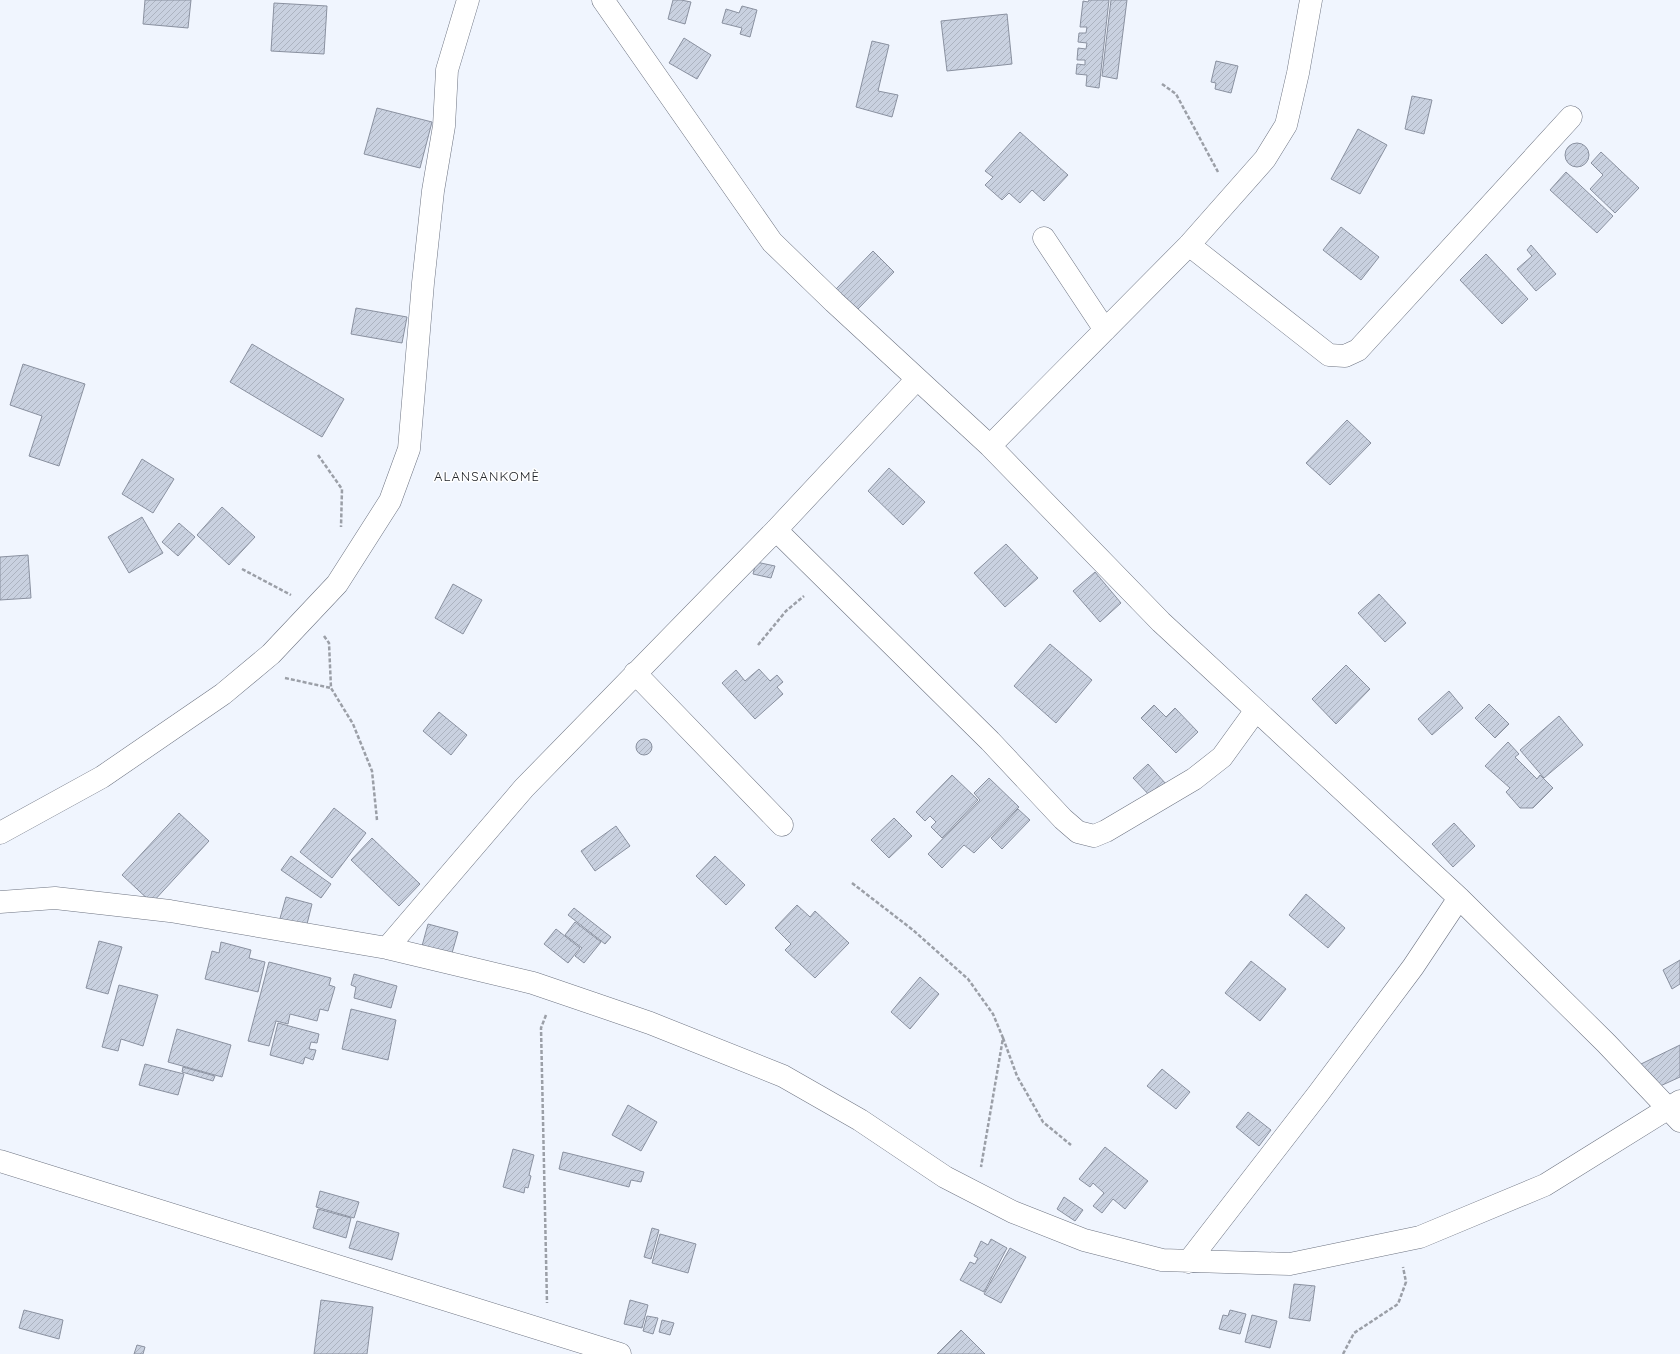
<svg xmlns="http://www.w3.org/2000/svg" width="1680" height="1354" font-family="Quicksand,sans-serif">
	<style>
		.building { fill: url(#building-hatch); stroke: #8a91a0 }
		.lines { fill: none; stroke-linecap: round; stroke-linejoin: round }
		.minor-casing { stroke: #6e7482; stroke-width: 23 }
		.path { stroke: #9b9fa7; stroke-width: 2.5; stroke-dasharray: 4 2; stroke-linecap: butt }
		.minor { stroke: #fff; stroke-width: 22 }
		.labels { text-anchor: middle; stroke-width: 3; stroke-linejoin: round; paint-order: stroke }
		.quarter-label { font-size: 13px; letter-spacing: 1px; fill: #22252a; stroke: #fff }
	</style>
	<defs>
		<pattern id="building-hatch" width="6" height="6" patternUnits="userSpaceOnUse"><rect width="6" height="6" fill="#c9d1e0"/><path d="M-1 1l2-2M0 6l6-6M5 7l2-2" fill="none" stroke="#acb3c0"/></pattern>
	</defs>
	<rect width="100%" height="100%" fill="#f0f5fe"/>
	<path class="building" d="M145,0H191L188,28L143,24Z
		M673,0H681L691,2L685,24L668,19Z
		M1089,0H1109L1099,88L1086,86L1087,75L1076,74L1077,64L1085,65V60H1077L1078,48L1086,49L1087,43L1078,42L1079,33H1086L1087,27H1080L1083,1L1088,2Z
		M1111,0H1127L1117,79L1102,76Z
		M274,3L327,6L324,54L271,51Z
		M742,6L757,10L750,37L740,34L742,28L722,23L726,9L739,13Z
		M1007,14L1012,64L947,71L941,21Z
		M684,38L711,55L697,79L669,63Z
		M872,41L889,45L878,91L898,95L892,117L856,107Z
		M1216,61L1238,66L1231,93L1215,89L1216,83L1211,82Z
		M1412,96L1432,100L1424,134L1405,129Z
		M377,108L432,122L420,168L364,154Z
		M1358,129L1387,145L1360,194L1331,179Z
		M1020,132L1068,175L1044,201L1032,190L1020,203L1009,193L1002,200L985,185L993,177L985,171Z
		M1565 155a12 12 0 1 1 24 0a12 12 0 1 1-24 0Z
		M1601,152L1639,188L1615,213L1590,189L1603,175L1591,163Z
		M1566,172L1613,216L1597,233L1550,190Z
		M1341,227L1379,257L1361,280L1323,250Z
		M1531,245L1556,274L1536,291L1517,269L1532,256L1527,250Z
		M873,251L894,272L857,310L836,289Z
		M1486,254L1528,299L1502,324L1460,280Z
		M356,308L407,317L402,343L351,334Z
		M252,344L344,399L322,437L230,382Z
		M23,364L85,384L59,466L29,456L42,416L10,405Z
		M1347,420L1371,443L1330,485L1306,463Z
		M142,459L174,479L153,513L122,494Z
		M889,468L925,502L903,525L868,491Z
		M222,507L255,537L229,565L197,535Z
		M142,517L163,553L129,573L108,537Z
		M179,523L195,537L178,556L162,542Z
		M1006,544L1038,578L1005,607L974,573Z
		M28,555L31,598L0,600V557Z
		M756,562L775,566L771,578L753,574Z
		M1095,572L1121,603L1100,622L1073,591Z
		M453,584L482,600L463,634L435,618Z
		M1379,594L1406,623L1385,642L1358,613Z
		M1050,644L1092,680L1056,723L1014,686Z
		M1346,665L1370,689L1336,724L1312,699Z
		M759,669L770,681L777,675L783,682L777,687L783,694L755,719L722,683L736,670L745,681Z
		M1449,691L1463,708L1432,735L1418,719Z
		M1489,704L1509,724L1495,738L1475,718Z
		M1154,705L1166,717L1175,708L1198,732L1176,753L1141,718Z
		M439,712L467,735L451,755L423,731Z
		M1559,716L1583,745L1544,778L1520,750Z
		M636 747a8 8 0 1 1 16 0a8 8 0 1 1-16 0Z
		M1508,742L1519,754L1515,757L1537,779L1540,775L1553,788L1533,808H1520L1506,792L1510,788L1485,766Z
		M1148,764L1166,784L1152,798L1133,778Z
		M952,775L978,800L942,838L931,827L936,822L930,816L925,821L916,812Z
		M989,778L1019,807L974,853L964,845L942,868L928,854L980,800L974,793Z
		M334,808L366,833L332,878L300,852Z
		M1018,809L1030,820L1002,849L991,838Z
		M179,813L209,841L152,903L122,875Z
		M894,818L912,836L889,858L871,840Z
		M1454,823L1475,846L1453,867L1432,844Z
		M616,826L630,846L595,871L581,851Z
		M372,838L420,884L399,906L351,860Z
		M291,856L331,884L321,898L281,870Z
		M715,856L745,885L726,905L696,876Z
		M1306,894L1345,928L1328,948L1289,915Z
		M286,897L312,904L306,928L279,922Z
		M797,905L810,917L815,911L849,943L815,978L785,950L791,944L775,928Z
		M574,908L611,937L605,944L568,915Z
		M575,922L601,942L584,963L575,956L582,948L565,935Z
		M428,924L458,932L452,953L422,946Z
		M556,929L580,948L568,963L544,944Z
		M99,941L122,947L108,994L86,988Z
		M221,942L251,950L249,958L265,962L258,992L205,979L212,951L219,953Z
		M1680,960V984L1672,989L1663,970Z
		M1251,961L1286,989L1260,1021L1225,993Z
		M269,962L331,978L329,985L335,987L328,1011L320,1009L317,1021L290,1014L288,1024L276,1021L269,1046L248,1041Z
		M354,974L397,986L391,1008L354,998L356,987L351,985Z
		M920,977L939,994L910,1029L891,1012Z
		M119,985L158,995L143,1046L121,1039L118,1051L102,1047Z
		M351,1009L396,1020L388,1060L342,1049Z
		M278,1023L319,1034L317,1043L311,1042L309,1049L316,1050L313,1060L305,1057L303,1064L270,1055Z
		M177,1029L231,1045L222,1077L168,1062Z
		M1680,1045V1077L1658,1087L1641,1064Z
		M145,1064L184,1074L178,1095L139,1085Z
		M183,1067L215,1076L213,1081L182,1072Z
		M1162,1069L1190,1092L1176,1109L1147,1086Z
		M628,1105L657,1122L641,1151L612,1135Z
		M1248,1112L1271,1130L1259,1146L1236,1127Z
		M1105,1147L1148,1181L1125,1209L1113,1199L1102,1213L1093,1206L1104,1193L1093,1183L1090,1187L1079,1179Z
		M513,1149L534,1155L529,1175L531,1176L528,1188L525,1187L524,1193L503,1187Z
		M563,1152L644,1172L641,1182L631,1180L629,1187L559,1169Z
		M320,1191L359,1202L354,1218L316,1207Z
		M1064,1197L1083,1210L1075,1221L1057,1209Z
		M318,1209L351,1218L346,1238L313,1228Z
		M357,1221L399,1233L392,1260L349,1248Z
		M652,1228L659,1230L651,1259L644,1257Z
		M660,1234L696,1244L688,1273L652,1263Z
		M991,1239L1007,1248L984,1292L960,1280L970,1262L975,1264L978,1258L974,1256L981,1241L988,1245Z
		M1010,1248L1026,1257L1001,1303L984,1294Z
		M1294,1284L1315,1286L1310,1321L1289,1318Z
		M321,1300L373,1307L367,1354H314Z
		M630,1300L648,1305L642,1328L624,1324Z
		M24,1310L63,1320L59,1339L19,1328Z
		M1230,1310L1246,1314L1240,1334L1219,1329L1223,1315L1228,1316Z
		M1252,1315L1277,1321L1270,1348L1245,1342Z
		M647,1316L658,1318L653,1334L643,1331Z
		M662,1320L674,1323L670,1335L659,1332Z
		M961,1330L985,1354H937Z
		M137,1345L145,1347L143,1354H134Z"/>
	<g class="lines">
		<defs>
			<path id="minor" d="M603,0L772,242L834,302L990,446L1161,622L1459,898L1606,1043L1680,1121
				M1044,238L1105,330
				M1189,245L1329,355L1345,356L1358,350L1571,117
				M990,446L1189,245L1265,159L1286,125L1298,73L1311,0
				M776,530L990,741L1063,819L1078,832L1094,836L1106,831L1194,779L1222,757L1256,710
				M635,673L782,825
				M0,833L102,777L223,694L271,654L337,584L390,501L409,449L423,283L433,191L444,126L447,70L468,0
				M0,902L55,898L170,911L387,948L533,983L650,1023L783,1076L860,1120L945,1177L1013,1212L1084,1240L1162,1260L1290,1264L1420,1237L1545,1185L1680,1101
				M387,948L524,788L776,530L917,379
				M0,1161L620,1354
				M1188,1262L1318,1094L1413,967L1459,898"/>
		</defs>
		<use href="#minor" class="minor-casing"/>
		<path class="path" d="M1162,84L1176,94L1218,172
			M318,455L342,489L341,527
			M242,569L291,595
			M324,636L329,643L331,688L353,724L372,771L377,820
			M758,645L786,611L804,596
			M285,678L331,688
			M852,883L913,930L968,979L993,1014L1003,1038L981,1167
			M546,1015L541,1028L547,1303
			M1003,1038L1017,1076L1043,1122L1071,1145
			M1343,1354L1354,1333L1398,1304L1406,1282L1403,1267"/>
		<use href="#minor" class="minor"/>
	</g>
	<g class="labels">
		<g class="quarter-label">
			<text x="487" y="481">ALANSANKOMÈ</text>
		</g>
	</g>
</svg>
